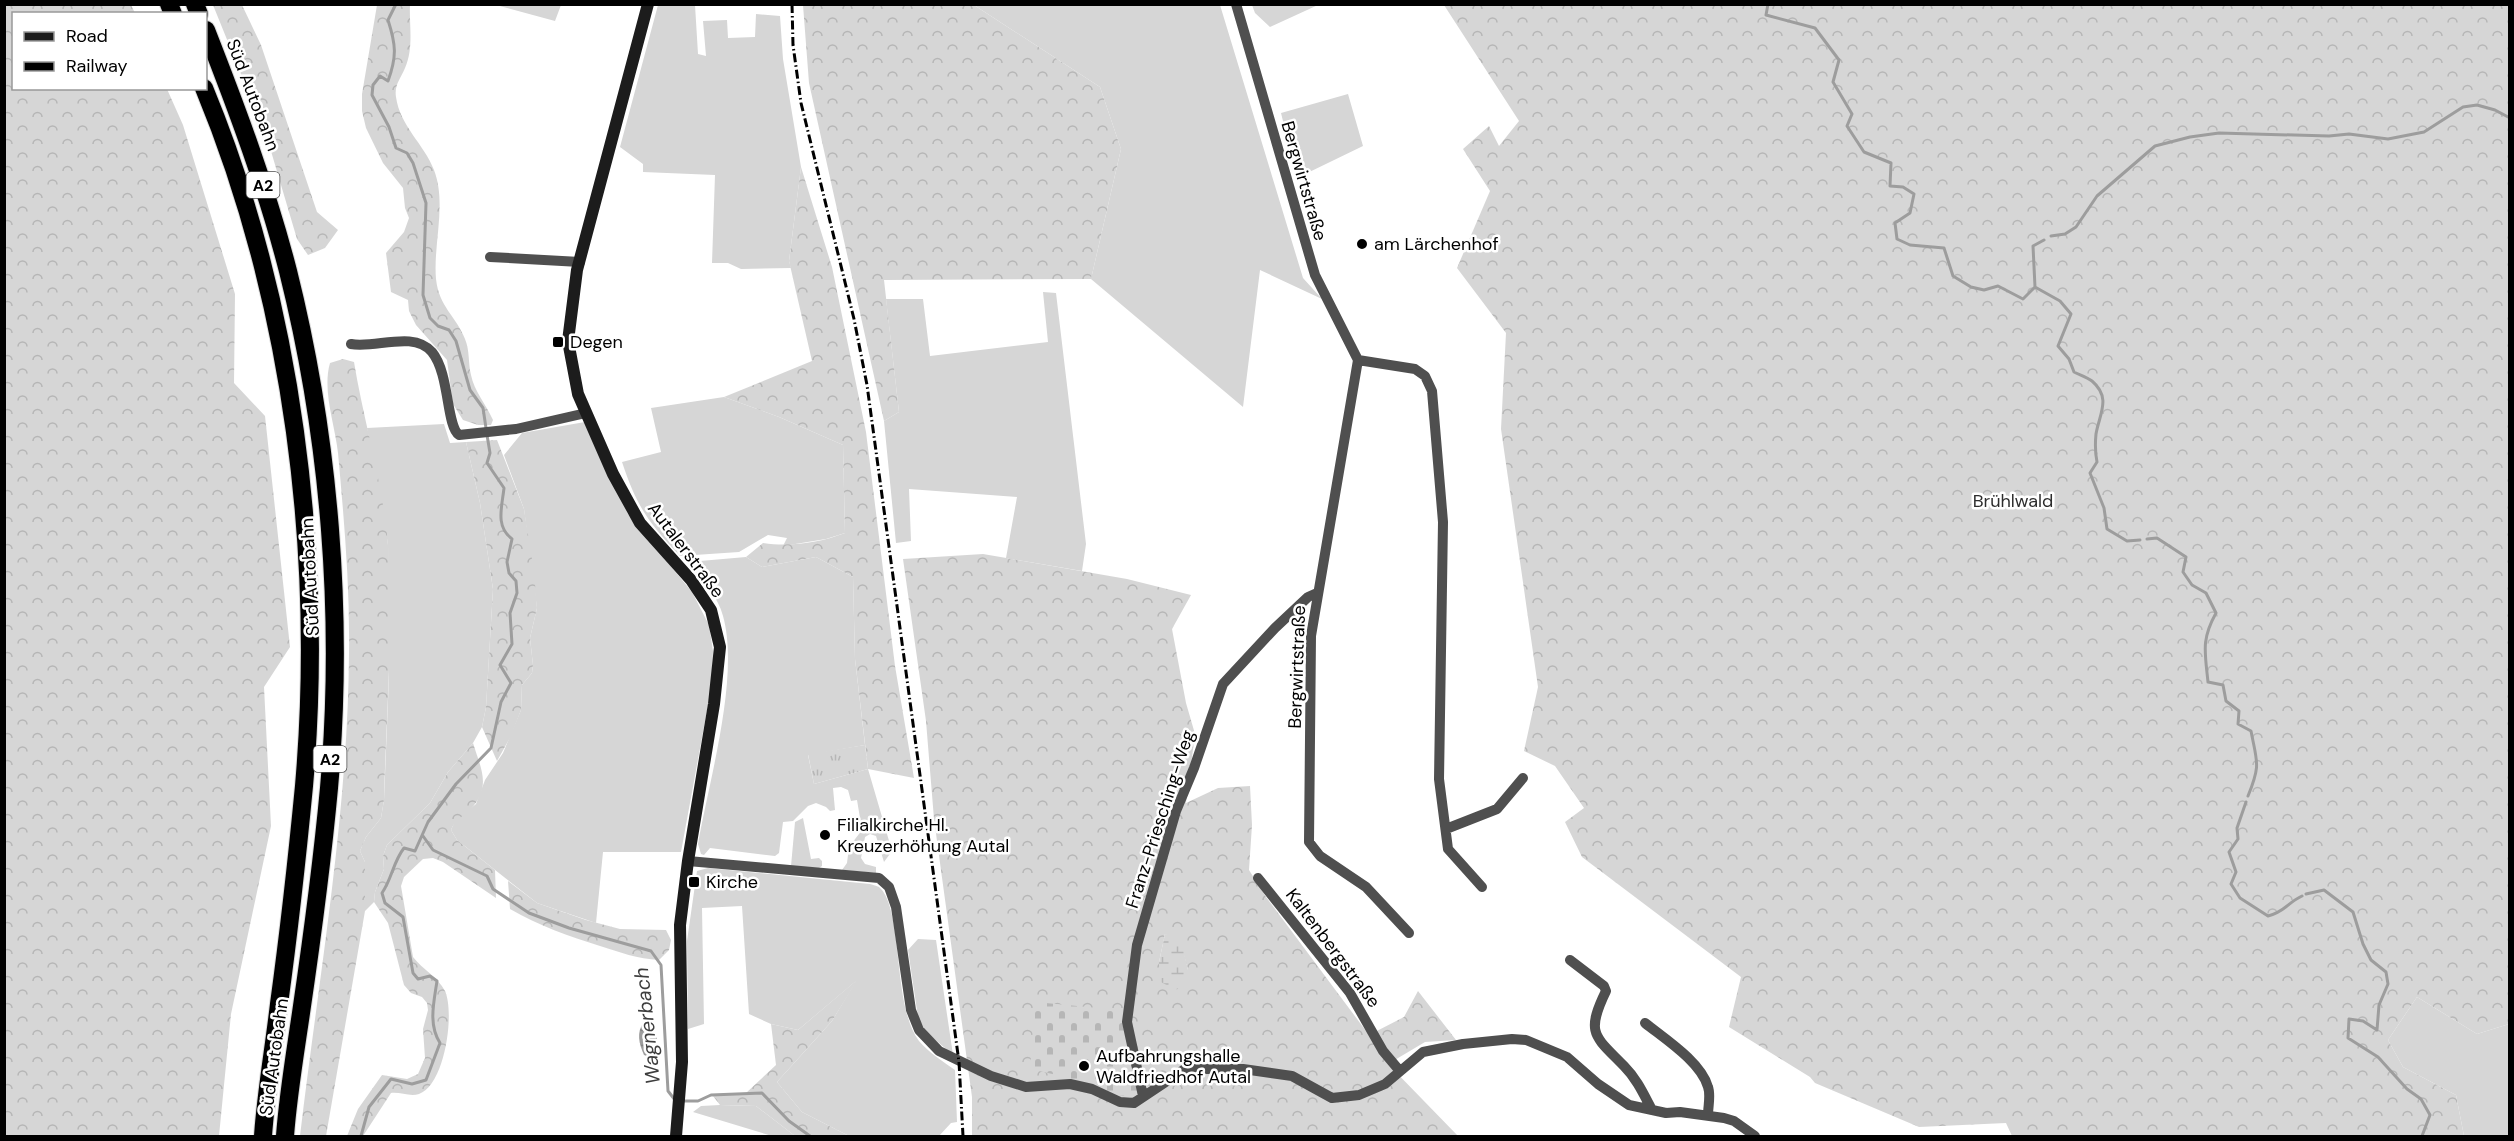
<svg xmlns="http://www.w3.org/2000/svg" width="2514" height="1141" font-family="'DM Sans',sans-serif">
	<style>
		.grass { fill: #d6d6d6 }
		.forest { fill: url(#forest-crowns); fill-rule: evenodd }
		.wetland { fill: url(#wetland-marsh) }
		.cemetery { fill: url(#cemetery-stones) }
		.park { fill: url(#park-tufts) }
		.water { fill: url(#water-waves) }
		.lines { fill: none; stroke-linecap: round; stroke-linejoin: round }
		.stream { stroke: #9d9d9d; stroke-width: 3 }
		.highway-casing { stroke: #dbdbdb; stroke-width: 20 }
		.street { stroke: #4f4f4f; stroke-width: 10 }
		.secondary { stroke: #1c1c1c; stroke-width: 12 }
		.highway { stroke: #000; stroke-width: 18 }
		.rail { stroke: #000; stroke-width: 3; stroke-dasharray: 9 3 1.5 3; stroke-linecap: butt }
		.poi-dot { fill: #000; stroke: #fff; stroke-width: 2 }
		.labels { text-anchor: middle; stroke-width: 5; stroke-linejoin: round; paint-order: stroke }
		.shield { fill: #fff; stroke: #4c4c4c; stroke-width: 1.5 }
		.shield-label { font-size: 16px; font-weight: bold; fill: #000 }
		.street-label { font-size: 18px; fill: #000; stroke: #fff }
		.poi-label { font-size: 18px; fill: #000; stroke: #fff; text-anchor: start }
		.park-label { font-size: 18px; fill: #2d2d2d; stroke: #fff }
		.water-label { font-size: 20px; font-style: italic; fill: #3e3e3e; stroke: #fff }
	</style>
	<defs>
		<pattern id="forest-crowns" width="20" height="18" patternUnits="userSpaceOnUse" patternTransform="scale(1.5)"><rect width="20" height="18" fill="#d6d6d6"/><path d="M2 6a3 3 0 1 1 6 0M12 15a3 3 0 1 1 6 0" fill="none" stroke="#b6b6b6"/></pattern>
		<pattern id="wetland-marsh" width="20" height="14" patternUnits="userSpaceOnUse" patternTransform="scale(1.5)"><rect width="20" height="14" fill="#d6d6d6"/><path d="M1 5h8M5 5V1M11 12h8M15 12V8" fill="none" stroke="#b6b6b6"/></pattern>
		<pattern id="cemetery-stones" width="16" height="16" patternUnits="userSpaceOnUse" patternTransform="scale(1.5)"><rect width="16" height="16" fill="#d6d6d6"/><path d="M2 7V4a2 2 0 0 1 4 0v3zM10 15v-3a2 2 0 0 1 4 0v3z" fill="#b6b6b6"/></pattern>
		<pattern id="park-tufts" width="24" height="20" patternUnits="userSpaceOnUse" patternTransform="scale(1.5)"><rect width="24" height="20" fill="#d6d6d6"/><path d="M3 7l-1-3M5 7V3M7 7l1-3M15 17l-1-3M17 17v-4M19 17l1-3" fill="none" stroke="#b6b6b6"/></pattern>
		<pattern id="water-waves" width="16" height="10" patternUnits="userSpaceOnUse" patternTransform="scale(1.5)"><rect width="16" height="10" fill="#9d9d9d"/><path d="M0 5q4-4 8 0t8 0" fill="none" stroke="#858585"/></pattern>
	</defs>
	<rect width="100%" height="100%" fill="#fff"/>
	<path class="grass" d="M496,5H561L555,21Z
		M658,5H695L698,54L706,56L703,21L727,20L728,38L755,37L756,14L780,16L783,59L801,167L789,261L791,268L741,269L728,263H712L715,175L643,172V164L620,147Z
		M974,5H1220L1303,278L1322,299L1260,270L1243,407L1091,279L1121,149L1100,87Z
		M1252,5H1318L1270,27L1255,13Z
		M1348,94L1363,146L1297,178L1281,113Z
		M1043,292L1056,293L1086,544L1082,571L1006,558L1017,497L909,489L911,541L896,543L884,421L899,412L886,299H923L930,356L1048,342Z
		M724,397L779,417L843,445L845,533L826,539L783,546L787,538L768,535L739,552L680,556C648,522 637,507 622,462L661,452L651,408Z
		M585,422L628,514L692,592L709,625L713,651L712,683L681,852H603L596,923L537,903L457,840L451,830L455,821L476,804L485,780L503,753L521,710L522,685L532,673L533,665L530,638L537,608L524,509L504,455L522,433Z
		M444,424L450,443L466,442L480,503L493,589L486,707L482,727L473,743L448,772L430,803L387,845L383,856L384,869L375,892L374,902L365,911V862L360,851L366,837L381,818L384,800L389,676L388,544L367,428Z
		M746,557L762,567L816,557L853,577L855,659L865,745L808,755L814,784L868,769L892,851L884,862L876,836L870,834L865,837L861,858L865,864L876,867V873L842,870L847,863L849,847L862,830L857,800L851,801L848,790L841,787L833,788L835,810L830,811L826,807L816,803L808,806L793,821L783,822L779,853L775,856L710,848L704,855L701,854L698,844C709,780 740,677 723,616C718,597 705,583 693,570L700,561Z
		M803,818L811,859L819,858L822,861V866L819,868L791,866L795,822Z
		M708,868L870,884C871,884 879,887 879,887C904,908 892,1006 919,1041C928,1052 944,1062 955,1070L957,1122L951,1123L939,1136H849L802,1112L777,1082L832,1021L856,981L798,1030L771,1024L749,1014L742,906L702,908L704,1024L688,1029L687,941L697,871Z
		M918,939L936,940L953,1055L925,1031L918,1017L908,950Z
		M2417,997L2477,1034L2509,1024V1136H2464L2456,1095L2403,1067L2388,1040Z
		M720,1105L756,1106L795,1136H772L693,1112L701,1106Z"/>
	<path class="forest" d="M5,4L131,5L135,13L14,14V88L167,89L183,125L235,294L234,383L265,416L290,647L264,687L271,826L231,1014L219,1136H5Z
		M213,5H242L261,45L317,212L338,230L325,248L308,255L297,239L268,141Z
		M377,5H410C409,25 414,48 405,68C401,78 394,85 396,97C400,126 424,144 434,170C447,204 433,243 436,279C439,307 456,316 465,339C470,351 468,363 471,375C474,391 486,404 493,420L491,425H478L463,420L453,404L447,360L416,325L409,311L408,300L391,292L386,253L404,232L409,218L405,208L403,188L383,163L366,128L362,111V94Z
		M803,5H974L1100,87L1121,149L1091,279L884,280L899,412L884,421L809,83Z
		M1444,5H2509V1024L2477,1034L2417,997L2388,1040L2403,1067L2456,1095L2464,1136H2012L2006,1123L1919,1127L1815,1083L1810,1077L1729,1027L1741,977L1582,857L1565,822L1584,808L1555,766L1524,751L1538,687L1501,429L1506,333L1457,268L1490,191L1463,149L1489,126L1499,146L1519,121Z
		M801,167L832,267L866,432L895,666L914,778L868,769L855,659L853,577L816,557L762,567L746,557L763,543C790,547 819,543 845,533L843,445L779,417L724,397L812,361L789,261Z
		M343,359L354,362C364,423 383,483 388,545C394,630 386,715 384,800L381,818L366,837L360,851L365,862V911L326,1136H300C319,975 348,815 349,653C350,586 344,519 338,453C335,424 322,391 330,363Z
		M497,440L524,509L534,572L537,608L530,638L533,665L532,673L522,685L521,710L511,736L497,761L482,727L486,707L493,589L480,503L466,442Z
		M983,554L1127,579L1191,595L1172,629L1186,703L1195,734L1186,803L1218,788L1250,786L1252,825L1249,870L1266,897L1369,1035L1404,1017L1418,991L1456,1040L1425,1042L1388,1064L1458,1136H972V1097L934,819L926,721L903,559ZM1165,934L1181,944L1188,970L1159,962Z
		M473,743C481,769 492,787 470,810C462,817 455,820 451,830L457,840L495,870L496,898L443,862L433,858L423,859L404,877L401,886L413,957C423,970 437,976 445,991C455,1013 445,1085 419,1094C410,1097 401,1092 391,1093L363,1136H347L358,1109L382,1075L407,1079L418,1074L425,1058L423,1029L428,1010L427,1003L422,997L411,993L404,985L388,923L374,902L375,892L384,869L383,856L387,845L430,803L448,772Z
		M508,881L537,903L586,920L620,929L666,930L671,940L669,950L659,960C638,959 619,952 600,946C569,936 539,926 510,909Z
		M858,979L832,1021L777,1082L802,1112L849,1136H795L756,1106L720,1105L713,1096L746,1093L776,1065L771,1024L798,1030Z"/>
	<path class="wetland" d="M1165,934L1174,936L1182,944L1188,970L1182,986L1176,990L1159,981V962Z"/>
	<path class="cemetery" d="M1035,1002L1119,1010L1139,1092L1129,1096L1118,1095L1057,1075L1030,1069Z"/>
	<path class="park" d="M865,745L868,769L814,784L808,754Z"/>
	<path class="water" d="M644,1022L652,1024L657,1039V1055L652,1058L644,1055C639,1044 636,1032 644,1022Z"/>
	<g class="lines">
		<path class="stream" d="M396,4L388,20C396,45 397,56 388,81L380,76L373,85L372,95L389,127L396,148L407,153L413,163L426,203L423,295L430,318L438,326L449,330L456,341L470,390L483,408L486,428
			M1768,4L1766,15L1815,28L1839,60L1833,82L1852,114L1847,126L1864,152L1891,163L1890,186L1903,187L1914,194L1910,213L1895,223L1897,239L1910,245L1944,248L1953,276L1971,287L1984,290L1998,286L2023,299L2035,287L2060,301L2071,314L2058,346L2069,359L2074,372C2080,375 2087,377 2092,381C2112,398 2099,415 2096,434C2095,444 2095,452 2097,462L2090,473L2104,508L2107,529L2127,541L2140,540
			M2051,236L2065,234L2076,227L2097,196L2155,146L2190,137L2219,133L2329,136L2349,134L2388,139L2424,132L2463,107L2477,105L2495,110L2510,118
			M2035,287L2033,246L2044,240
			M2147,539L2157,538L2186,557L2183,572L2192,585L2206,593L2216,613C2201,640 2205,652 2208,682L2223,685L2226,701L2239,711L2238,724L2251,731C2257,763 2261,764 2248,796
			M2246,802L2237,828L2238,839L2229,852L2236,872L2231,884L2240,898L2268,916C2286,911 2287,903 2302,896
			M423,836L433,850L487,876L493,889L529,913L569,928L651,951L661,965L668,1091L675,1100
			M2306,894L2324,890L2353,912L2363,944L2371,960L2386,972L2388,984L2379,1005L2377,1030L2363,1021L2349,1019L2348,1038L2378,1057L2407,1089L2421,1099L2430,1115L2422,1136
			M681,1101H698L711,1095L762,1093L789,1121L810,1136
			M361,1136L369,1107L391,1079L412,1084L426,1080L440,1043C428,1024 434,1002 437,981L430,976L418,979L413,973L403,917L385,903L382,893C392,879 393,862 404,848L415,851L428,822L456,784L491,748L501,702L511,683L500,665L512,644L510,613L517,593L516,581L509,573L507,562L512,539C495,526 502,507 504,488L487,463L490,453L487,435"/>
		<defs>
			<path id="highway" d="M169,4L173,14
				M195,4L199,14
				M206,30C237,109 267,189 288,271C330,439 344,616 329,788C322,864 312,938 301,1013C295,1054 288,1095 285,1136
				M204,88C293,303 324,555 304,786C297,859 289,931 279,1004C274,1048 266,1092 263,1136"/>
		</defs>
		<use href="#highway" class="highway-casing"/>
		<path class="street" d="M1236,4L1315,275L1358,360L1311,636L1309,842L1320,856L1366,887L1409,933
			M490,257L580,262
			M351,344C375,349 413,330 432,352C450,374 446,426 459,435L516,429L586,413
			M1358,360L1415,369L1425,376L1432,391L1443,522L1439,779L1448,849L1482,887
			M1446,829L1497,809L1523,778
			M688,861L879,878L889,887L896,907L911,1010L919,1030L939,1051L991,1076L1026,1087L1070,1084L1092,1089L1120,1102L1134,1103L1185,1069H1243L1292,1076L1332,1098L1359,1095L1385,1084L1423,1052L1463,1044L1512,1039L1526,1040L1567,1057L1598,1084L1629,1105L1666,1113L1680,1112L1724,1118L1734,1121L1755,1136
			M1258,878L1350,993L1383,1051L1399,1070
			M1570,960L1604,986L1606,991C1585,1034 1595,1036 1624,1066C1637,1079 1644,1095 1652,1110
			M1645,1023C1665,1039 1701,1062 1708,1087C1711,1095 1708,1106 1708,1115
			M1143,1096L1127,1022L1137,945L1176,811L1194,768L1223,684L1275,628L1308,597L1317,593"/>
		<path class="secondary" d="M648,4L577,270L568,341L578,394L613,474L640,523L691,580L711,610L720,647L714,704L688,861L680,925L682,1062L676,1136"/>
		<use href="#highway" class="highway"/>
		<path class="rail" d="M792,4L793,45L801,103L854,319L867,385L959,1062L963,1136"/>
	</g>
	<g class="poi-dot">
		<circle cx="1362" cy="244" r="6"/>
		<rect x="552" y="336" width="12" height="12" rx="3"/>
		<circle cx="825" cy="835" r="6"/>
		<rect x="688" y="876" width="12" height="12" rx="3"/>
		<circle cx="1084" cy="1066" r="6"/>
	</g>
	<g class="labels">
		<g class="shield">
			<rect x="246.5" y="172" width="33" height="26" rx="4.5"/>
			<rect x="313.5" y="746" width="33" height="26" rx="4.5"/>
		</g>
		<g class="shield-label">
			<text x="263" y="191">A2</text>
			<text x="330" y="765">A2</text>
		</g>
		<g class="street-label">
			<text transform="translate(253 95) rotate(69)" y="6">Süd Autobahn</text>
			<text transform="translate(1304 181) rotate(74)" y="6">Bergwirtstraße</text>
			<text transform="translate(686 550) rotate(53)" y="6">Autalerstraße</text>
			<text transform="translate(310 577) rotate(-93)" y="6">Süd Autobahn</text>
			<text transform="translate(1297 667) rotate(-88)" y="6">Bergwirtstraße</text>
			<text transform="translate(1160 819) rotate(-72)" y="6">Franz-Priesching-Weg</text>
			<text transform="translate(1333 948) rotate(53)" y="6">Kaltenbergstraße</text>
			<text transform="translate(274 1057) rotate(-82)" y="6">Süd Autobahn</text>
		</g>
		<g class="poi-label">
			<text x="1374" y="250">am Lärchenhof</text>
			<text x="570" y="348">Degen</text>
			<text x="837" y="831">Filialkirche Hl.<tspan x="837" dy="21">Kreuzerhöhung Autal</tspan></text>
			<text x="706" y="888">Kirche</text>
			<text x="1096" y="1062">Aufbahrungshalle<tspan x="1096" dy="21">Waldfriedhof Autal</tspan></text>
		</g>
		<g class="park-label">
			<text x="2013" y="507">Brühlwald</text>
		</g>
		<g class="water-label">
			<text transform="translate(647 1026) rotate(-96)" y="7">Wagnerbach</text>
		</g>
	</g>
	<rect width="2514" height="1141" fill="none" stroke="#000000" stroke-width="12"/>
	<rect x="12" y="12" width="195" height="78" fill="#ffffff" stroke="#999999" stroke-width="1.5"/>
	<rect x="24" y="32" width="30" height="9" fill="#1c1c1c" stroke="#999999" stroke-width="1.5"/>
	<text x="66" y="42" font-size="18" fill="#000000">Road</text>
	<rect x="24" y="62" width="30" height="9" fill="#000000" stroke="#999999" stroke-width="1.5"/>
	<text x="66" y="72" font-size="18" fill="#000000">Railway</text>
</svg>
